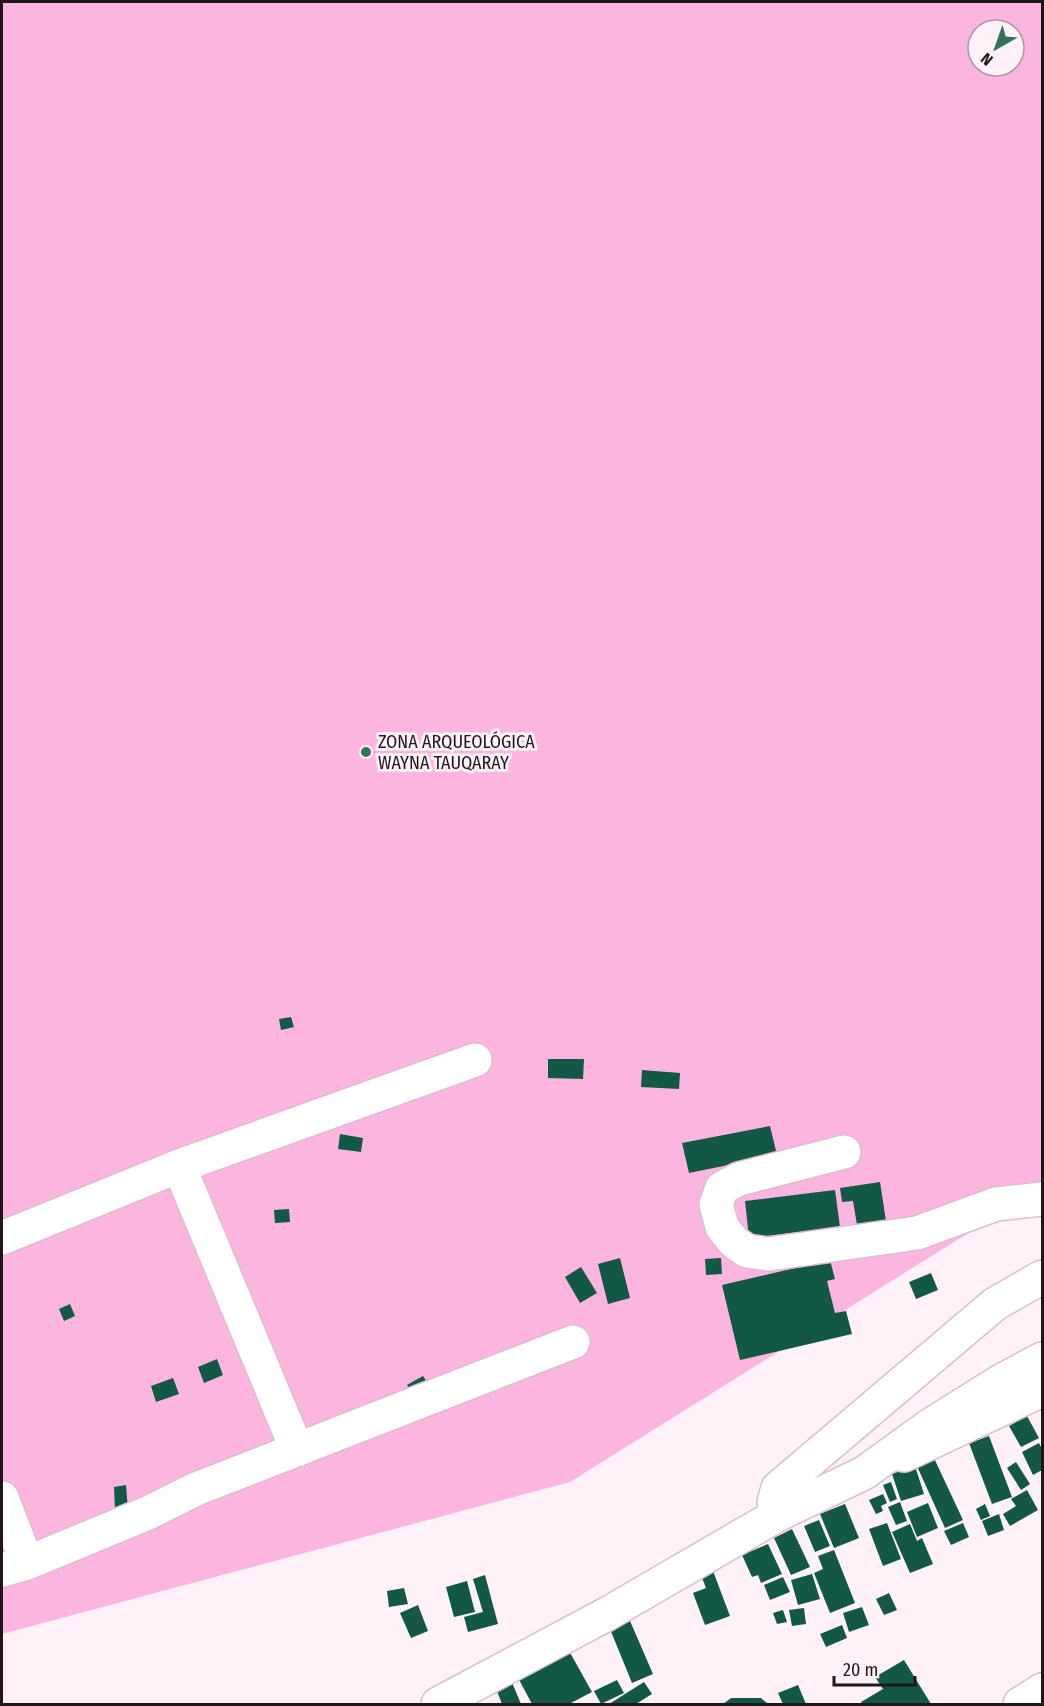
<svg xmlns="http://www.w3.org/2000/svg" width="1044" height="1706" font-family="'Fira Sans Condensed',sans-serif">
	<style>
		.green { fill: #fcb5de; fill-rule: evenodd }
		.building { fill: #135745 }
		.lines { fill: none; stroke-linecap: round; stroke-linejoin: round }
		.minor-casing { stroke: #dcbdce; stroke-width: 36 }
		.major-casing { stroke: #dcbdce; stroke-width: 36 }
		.minor { stroke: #fff; stroke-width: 33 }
		.major { stroke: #fff; stroke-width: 33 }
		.poi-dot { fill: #33715e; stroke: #fef1f8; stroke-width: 2 }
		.labels { text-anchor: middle; stroke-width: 6; stroke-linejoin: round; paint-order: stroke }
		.poi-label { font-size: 18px; fill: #20151b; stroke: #fef1f8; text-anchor: start }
	</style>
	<rect width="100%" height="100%" fill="#fef1f8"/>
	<path class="green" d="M2,2H1042V1187L570,1482L2,1634ZM978,30H1014V66H978Z"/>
	<path class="building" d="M291,1017L294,1027L281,1030L279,1019Z
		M548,1059H584L583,1079L548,1078Z
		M642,1070L680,1073L679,1089L641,1087Z
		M770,1126L777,1155L689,1173L682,1143Z
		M340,1134L363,1138L361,1152L338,1149Z
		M880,1182L886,1221L857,1225L853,1201L842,1202L840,1188Z
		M835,1190L840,1227L749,1238L745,1201Z
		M289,1209L290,1222L275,1223L274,1210Z
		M620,1258L630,1298L608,1304L598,1264Z
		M721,1258L722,1274L706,1275L705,1259Z
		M830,1260L835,1279L827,1281L835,1313L846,1311L852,1334L740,1360L722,1285Z
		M581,1267L597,1293L580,1303L565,1277Z
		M931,1273L938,1290L916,1299L909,1282Z
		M70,1304L75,1316L64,1321L59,1309Z
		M217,1359L223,1375L204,1383L198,1367Z
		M423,1376L431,1388L415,1398L407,1385Z
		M173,1378L179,1394L156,1402L151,1386Z
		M1027,1416L1039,1438L1021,1447L1009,1426Z
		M989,1436L1012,1497L992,1504L969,1443Z
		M1039,1443L1042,1449V1470L1033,1475L1022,1452Z
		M933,1456L963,1520L945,1528L916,1464Z
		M1016,1462L1030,1484L1021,1490L1007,1468Z
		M915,1466L924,1494L901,1501L892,1474Z
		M891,1482L897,1499L890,1502L883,1485Z
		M126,1485L128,1510L115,1511L114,1487Z
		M1027,1490L1038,1510L1010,1526L1003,1514L1016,1506L1011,1499Z
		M883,1494L887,1503L881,1506L883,1511L876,1514L869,1500Z
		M900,1502L907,1521L896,1525L888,1507Z
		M928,1503L938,1528L917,1537L907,1512Z
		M845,1504L859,1538L834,1548L820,1514Z
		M985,1504L990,1516L981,1520L976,1509Z
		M999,1514L1004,1530L988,1536L982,1521Z
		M819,1520L830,1546L815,1552L804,1526Z
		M887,1523L901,1559L883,1566L869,1529Z
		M963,1523L969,1537L951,1545L944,1531Z
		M910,1524L917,1541L922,1538L933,1564L910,1573L892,1532Z
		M792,1529L810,1567L791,1575L774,1538Z
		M768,1544L782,1574L761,1583L758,1575L752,1577L742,1555Z
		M834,1550L855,1603L830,1613L814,1573L823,1569L818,1556Z
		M713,1571L730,1616L705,1625L693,1593L706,1588L701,1575Z
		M812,1574L820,1599L798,1605L791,1580Z
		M485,1575L498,1624L468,1632L464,1617L483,1612L473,1579Z
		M783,1577L790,1592L770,1600L764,1585Z
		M467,1581L475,1612L454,1617L446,1587Z
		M404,1588L408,1604L389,1607L387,1591Z
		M889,1593L897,1610L884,1615L876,1599Z
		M418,1605L428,1631L411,1638L400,1613Z
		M862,1607L869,1625L849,1632L843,1613Z
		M804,1608L806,1624L792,1626L789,1610Z
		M783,1610L787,1622L777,1624L773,1613Z
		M630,1621L653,1674L632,1683L610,1629Z
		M842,1625L847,1638L826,1647L820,1634Z
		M568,1649L592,1692L569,1704H532L517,1676Z
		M904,1660L931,1704H862L861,1702L883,1689L875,1677Z
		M511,1680L521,1704H502L495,1686Z
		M617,1680L624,1693L601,1704L594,1691Z
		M644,1682L652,1694L636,1704H609Z
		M798,1685L806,1704H783L778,1693Z
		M731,1698H761L768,1704H723Z"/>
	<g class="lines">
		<defs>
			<path id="minor" d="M844,1152L739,1179L722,1188L716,1204L722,1227L734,1242L747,1251L769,1254L917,1233L996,1204L1042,1199
				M179,1166L297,1450
				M2,1238L179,1166L475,1060
				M904,1455L1042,1390
				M2,1498L27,1563
				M779,1514L774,1502L778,1488L995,1304L1042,1277
				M2,1570L27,1563L148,1513L196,1489L573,1342
				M1020,1704L1042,1690"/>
			<path id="major" d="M438,1704L607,1614L779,1514L864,1473L929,1426L1001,1381L1042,1359"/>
		</defs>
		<use href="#minor" class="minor-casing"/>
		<use href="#major" class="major-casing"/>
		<use href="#minor" class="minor"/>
		<use href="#major" class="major"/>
	</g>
	<circle class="poi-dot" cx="366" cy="752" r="6"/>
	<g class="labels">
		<g class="poi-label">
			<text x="378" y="748">ZONA ARQUEOLÓGICA<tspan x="378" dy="21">WAYNA TAUQARAY</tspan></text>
		</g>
	</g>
	<rect width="1044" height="1706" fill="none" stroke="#20151b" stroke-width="6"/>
	<g transform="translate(996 48) rotate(220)"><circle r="28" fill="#fef1f8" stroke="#a599a0" stroke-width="1.5"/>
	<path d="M0-4.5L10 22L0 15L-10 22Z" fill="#33715e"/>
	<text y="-9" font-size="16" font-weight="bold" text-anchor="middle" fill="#20151b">N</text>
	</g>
	<path d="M834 1676v9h81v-9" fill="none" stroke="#20151b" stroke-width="3"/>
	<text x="843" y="1676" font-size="18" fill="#20151b" stroke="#fef1f8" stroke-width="4.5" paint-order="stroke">20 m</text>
</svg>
